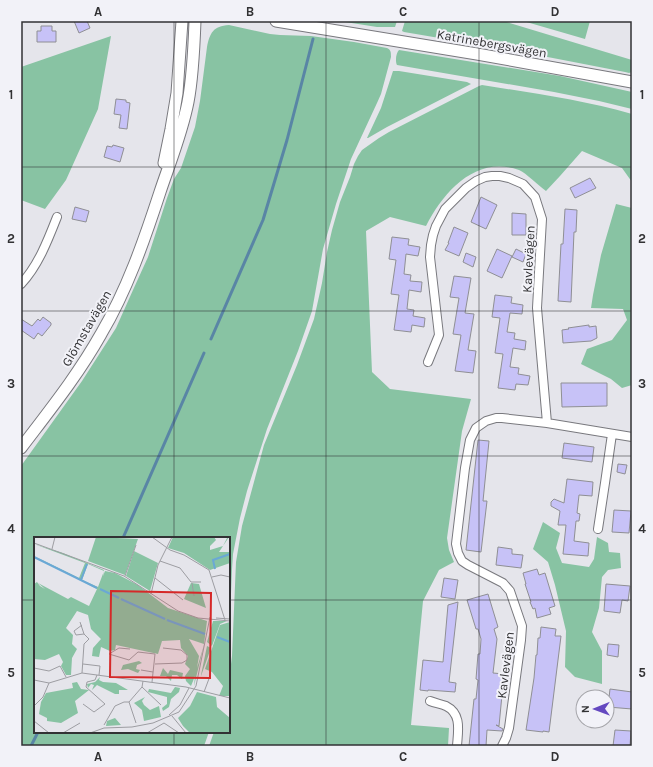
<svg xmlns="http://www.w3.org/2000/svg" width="653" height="767" font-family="Karla,sans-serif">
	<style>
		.green { fill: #88c3a3 }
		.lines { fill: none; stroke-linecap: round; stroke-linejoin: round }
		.stream { stroke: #5985a5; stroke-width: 3 }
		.building { fill: #c7c2f7; stroke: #8f8f94 }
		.street-casing { stroke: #79797e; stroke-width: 10 }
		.secondary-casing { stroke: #79797e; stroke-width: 13 }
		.street { stroke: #fff; stroke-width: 8 }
		.secondary { stroke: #fff; stroke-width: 11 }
		.grid { fill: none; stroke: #323234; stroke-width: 1; stroke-opacity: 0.55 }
		.labels { text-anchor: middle; stroke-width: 4; stroke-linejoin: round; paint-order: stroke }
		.street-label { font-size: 13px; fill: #323234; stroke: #f2f2f8 }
		.inset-river { fill: none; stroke: #6aa8d5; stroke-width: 2 }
		.inset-road { fill: none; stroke: #9d9da2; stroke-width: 1 }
		.view { fill: #d62828; fill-opacity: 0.15; stroke: #d62828; stroke-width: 2 }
		.inset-edge { fill: none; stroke: #323234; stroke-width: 2 }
		.neatline { fill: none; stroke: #323234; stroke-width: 1.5 }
		.grid-label { font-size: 13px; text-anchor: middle; font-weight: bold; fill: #323234 }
	</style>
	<rect width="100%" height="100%" fill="#e5e5eb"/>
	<path class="green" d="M339,21H397L395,27H377Z
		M405,21H503L632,60V72L629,73L625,72L527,53L404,32L402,31Z
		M523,21H590L585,39Z
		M229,25L270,34L280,35L311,36L354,42L387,48C391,50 391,52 391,57L381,94L377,103L351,159L336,204L323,249L312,311L298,351L267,429L247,491L240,518L233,554L232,569L229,642V538H35V732H209L204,746H21V466L82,381L116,328L133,290L148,257L167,198L174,179L181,168L195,127L200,101L207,47C210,33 213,26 229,25Z
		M111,36L98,109L66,180L45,209L21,200V67Z
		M399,50L560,76L632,92V109L599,101L554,92L397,65C395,61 396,53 399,50Z
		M393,71H399L467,82L471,84L387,127L368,138H367L381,108Z
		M482,85C532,93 583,100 632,114V182L622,168L582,151L560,176L546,191C539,186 526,173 519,170C476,155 444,191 426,226L390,217L366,231L372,372L390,389L471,399L462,431L447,538L449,550L454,562L439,570L423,601L411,725L449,728L448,746H209L214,732H229V680L232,656L236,562L242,526L264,445L297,365L314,319L322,283L327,252L332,230L340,202L350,177L354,164L358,156L362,150L379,138L389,132L479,86Z
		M616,204L632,208V385L622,388L611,379L581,364L587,349L612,340L627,320L623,309L591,308L593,295L601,255Z
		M543,522L560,533L556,548L562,563L589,567L594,559L597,537L608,543L609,552L620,553L621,568L608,570L602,577L599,608L592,632L602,651V684L575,677L565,667L566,631L555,585L548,562L533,549Z"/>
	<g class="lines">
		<path class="stream" d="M211,339L263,220L287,140L313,39
			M123,538L204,353
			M31,746L38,732"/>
	</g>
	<path class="building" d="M74,21H87L90,28L79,33Z
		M41,26H52V31H56V42H37V31H41Z
		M116,99L126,100V102L130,103L127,129L119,128L121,115L114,114Z
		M113,145L124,148L120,162L104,157L107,146L112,147Z
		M590,178L596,188L575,198L570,188Z
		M481,197L497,205L486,229L471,222Z
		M75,207L89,211L86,222L72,219Z
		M565,209L577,210L576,232H574L571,302L558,301L561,244H563Z
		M512,213L526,214V235H512Z
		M454,227L468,233L459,256L445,250L449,243H448Z
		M392,237L409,239L408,245L420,247L418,256L406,254L404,274L411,275L410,281L422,282L421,292L409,290L407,309L414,310L413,316L425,318L424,327L412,325L411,332L394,330L399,295L391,294L396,260L389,259Z
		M497,249L512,256L502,278L487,271Z
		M516,249L526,254L523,262L512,257Z
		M466,253L476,257L473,267L463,262Z
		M454,276L471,278L465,313L474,314L468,350L476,351L473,373L455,371L461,335L453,334L459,298L450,297Z
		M495,295L512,297L511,303L523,305L522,314L510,313L507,332L515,333L514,339L526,341L525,350L513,348L510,367L519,368L518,374L530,376L528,385L516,384L515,390L498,388L503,354L495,353L500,318L492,317Z
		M43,317L51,323V325L42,336L38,333L34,339L21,330V319L32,326L38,319L40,321Z
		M589,325V327L596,326L597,338L591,341L563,343L562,330L569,329L568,328Z
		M561,383H607V406L562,407Z
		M478,440L489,441L483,501H487L481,552L466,550Z
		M564,443L594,447L592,462L562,458Z
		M618,464L627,465L625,474L617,472Z
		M567,479L593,482L592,496L579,495L577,513L580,514L579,521H576L574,541L589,543L588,556L563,554L566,525H558L560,511L551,506V502L554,499L564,503Z
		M614,510L631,511L629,533L612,532Z
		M498,547L512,549V554L523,555L521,568L496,565Z
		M537,569L539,575L545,573L555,606L549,608L551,614L537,618L535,608L533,609L530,602H531L525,584H526L523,573Z
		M444,578L458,580L455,599L441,597Z
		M606,584L630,586L628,601L622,600L620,613L604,611Z
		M488,594L498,627L494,629L497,639L493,673L504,674L499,726L496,725L503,729L502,731L487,730L486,746H469L474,699H476L478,680L476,679L478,654H480L481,639L478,629H476L467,600Z
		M458,602L449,682L456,683L455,692L428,690V691L420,690L423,660L443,662L448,605Z
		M541,627L556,629L555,636H561L549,732L543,731V732L526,730L534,678L536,655H537L538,638H540Z
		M608,644L619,645L618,657L607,655Z
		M610,689L632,692V709L608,707Z
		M615,730L631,731L630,746H613Z"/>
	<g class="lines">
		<defs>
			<path id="street" d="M21,284C38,266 48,240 57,217
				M428,362L439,335L430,257L431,245L433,235L436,226L445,209L466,188L476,181L485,177L492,176H500L509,178L523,184L535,197L542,219L537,308L547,423
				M598,529L605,483L612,434
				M430,701C435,703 441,704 446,706C462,714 458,731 457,746
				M502,746L506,738L509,728L521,640L522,626L510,591L503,583L468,565L462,561L458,553L456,544L465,468L470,440L476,428L486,421L496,418H502L547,423L632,437"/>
			<path id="secondary" d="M276,21L477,54L632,82
				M164,163L171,129L177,93L182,21
				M21,448C49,411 78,375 101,334C127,290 144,241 160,192C170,162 182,133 188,102C193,76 194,48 195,21"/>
		</defs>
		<use href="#street" class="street-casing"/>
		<use href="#secondary" class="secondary-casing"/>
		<use href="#street" class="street"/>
		<use href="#secondary" class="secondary"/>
	</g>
	<path class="grid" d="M174,21V538M326,21V746M479,21V746M21,167H632M21,311H632M21,456H632M21,600H35M229,600H632M174,732V746"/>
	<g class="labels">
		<g class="street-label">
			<text transform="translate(492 43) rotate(10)" y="5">Katrinebergsvägen</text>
			<text transform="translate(528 259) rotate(-87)" y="5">Kavlevägen</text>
			<text transform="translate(86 328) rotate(-60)" y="5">Glömstavägen</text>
			<text transform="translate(505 665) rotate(-83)" y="5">Kavlevägen</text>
		</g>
	</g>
	<g transform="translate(34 537)">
		<rect width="196" height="196" fill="#e5e5eb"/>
		<path d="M62,0L104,2L91,38L54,24ZM139,0H180L182,3L176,9V13L189,9L193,1L190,0H195L185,15H196V26L176,33L150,16L134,11ZM0,7L29,16L70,33L69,39L71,34L81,36L104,48L134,71L173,84L170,107L155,102L165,119L163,131L170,108L160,149L161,139L157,149L152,144L151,139L156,132L151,127L154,119L147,111L146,103L128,104L124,117L82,108L81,113L76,114L67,110L65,120L58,119L59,111L67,102L57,92L54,78L43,74L32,91L39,98L38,107L43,112L38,121L37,138H32L27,129L29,125L25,117L11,123L0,122V47L3,45L6,49L11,52L4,46L34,62L37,60L55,69L63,52L0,19L45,41L51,26ZM54,27L70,34L64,50L48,43ZM100,14L124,26L116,54L92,39ZM157,46L165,47L172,71L150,62ZM179,84H193L186,87L178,109L173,105ZM196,85V159H185L189,149L178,135L171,132L186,88ZM173,109L177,111L167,139V138ZM105,124L108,126L103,128L102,132L106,133L104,136L94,132L87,133L89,128ZM129,131L134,137L136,133L149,136L148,142L143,138H138L137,144L132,139H126ZM66,140L65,143L69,145L82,146L94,153H85V157H81L63,148L58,153L60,148L57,147L54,151L53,147L61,145ZM43,145L47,152L55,153L41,164L44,176L27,186L13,184V181L5,177L7,165L12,156L39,151L38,146ZM141,150L146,151L145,155L137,162L135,170L129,174L128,171L133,167V160L114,155L115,152L137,156ZM163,155L182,160L183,170L196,181V196H156L149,189L144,181L156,169ZM111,160L108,164L110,168L116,173L125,169L127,180L110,184L108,173L100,166ZM81,181L87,188L72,189L73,184Z" fill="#88c3a3" fill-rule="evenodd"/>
		<path class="inset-river" d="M0,20L63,51M181,32L179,23L196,17M47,43L53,27M66,52L85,61M87,62L131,82M133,83L171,97M183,100L196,105"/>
		<path class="inset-road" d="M118,0L136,13L150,18L175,33L191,83M0,6L90,39L144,74L164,81L196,84M18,12L21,0M126,24L146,31L157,45H167M91,39L102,8M178,40L187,38L196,40M121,41L149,63M158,46L160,59M117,57L124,28L138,0M182,81L196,82M46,85L50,97L55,102L50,107L48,136M48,88L40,94L42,98L50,97M96,112L85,111L75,117L95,123L104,115L121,117L118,145M49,127L66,129L65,138M121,127L148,126L153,123V118L147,113L129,111M0,131L15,134L26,129L32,140M107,133L119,135M0,143L15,146M108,150L127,168M170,155L176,139M49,167L60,175L71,167L52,150L53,145L61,143L63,138M0,169L9,160L15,146L48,136L152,150L196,161M135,178L146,168L155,151M138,179L152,196M0,184L15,196M102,186L95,165L108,150L109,144M70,188L81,169L90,165H95M29,196L46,186M56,196L70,191L98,190L119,186L145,175L162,149L176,80M113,196L130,186L145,196"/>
		<path class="view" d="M77,54L177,56L176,141L76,140Z"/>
		<rect width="196" height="196" class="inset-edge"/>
	</g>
	<rect width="653" height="767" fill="none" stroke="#f2f2f8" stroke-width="44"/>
	<g transform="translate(595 709) rotate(269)"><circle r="19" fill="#f2f2f8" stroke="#a5a5aa"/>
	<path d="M0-3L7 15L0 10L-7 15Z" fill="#6448c0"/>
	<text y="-6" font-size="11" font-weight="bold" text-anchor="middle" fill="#323234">N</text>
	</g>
	<rect x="22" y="22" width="609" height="723" class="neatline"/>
	<g class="grid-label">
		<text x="98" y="16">A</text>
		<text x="250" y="16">B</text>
		<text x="403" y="16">C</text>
		<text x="555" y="16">D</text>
		<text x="11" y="99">1</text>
		<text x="642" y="99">1</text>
		<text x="11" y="243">2</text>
		<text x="642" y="243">2</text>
		<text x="11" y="388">3</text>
		<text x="642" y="388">3</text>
		<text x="11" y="533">4</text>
		<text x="642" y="533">4</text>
		<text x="11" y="677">5</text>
		<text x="642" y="677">5</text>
		<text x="98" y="761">A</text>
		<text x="250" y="761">B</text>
		<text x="403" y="761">C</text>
		<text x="555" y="761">D</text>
	</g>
</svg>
